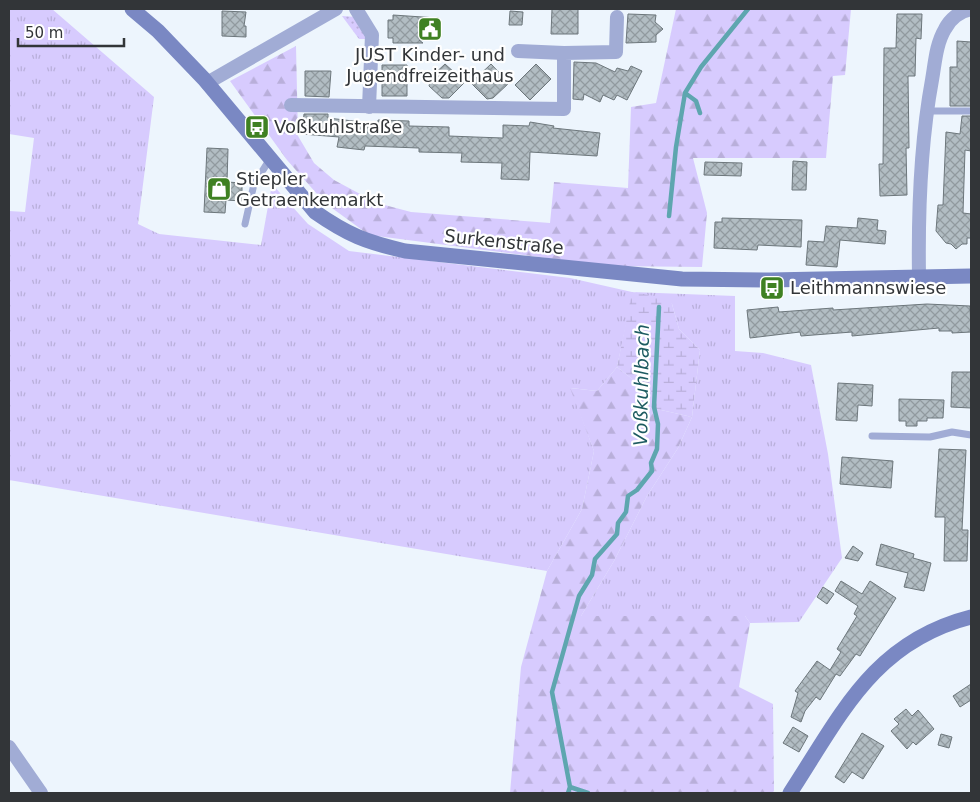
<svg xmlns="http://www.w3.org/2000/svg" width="980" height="802" font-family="'DejaVu Sans',sans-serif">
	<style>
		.grass { fill: url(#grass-tufts) }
		.forest { fill: url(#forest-firs) }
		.wetland { fill: url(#wetland-marsh) }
		.garden { fill: url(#garden-dots) }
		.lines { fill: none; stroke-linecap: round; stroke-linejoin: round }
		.stream { stroke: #5ea6af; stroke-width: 4.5 }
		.building { fill: url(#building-cross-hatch); stroke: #6d777c }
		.lane { stroke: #a1acd5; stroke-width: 7 }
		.street { stroke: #a1acd5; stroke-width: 14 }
		.secondary { stroke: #7a88c3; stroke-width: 15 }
		.labels { text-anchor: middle; stroke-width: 4.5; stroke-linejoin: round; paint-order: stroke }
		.poi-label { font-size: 18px; fill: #323538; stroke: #fff; text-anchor: start }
		.street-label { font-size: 18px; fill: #323538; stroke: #fff }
		.water-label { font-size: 19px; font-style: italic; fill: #1d5b61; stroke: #fff }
	</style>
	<defs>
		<pattern id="grass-tufts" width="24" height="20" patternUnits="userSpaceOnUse" patternTransform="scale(1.25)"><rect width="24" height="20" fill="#d7cbfe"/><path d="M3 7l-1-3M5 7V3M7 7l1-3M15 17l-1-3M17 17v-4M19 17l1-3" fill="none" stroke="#b9afda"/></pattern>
		<pattern id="forest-firs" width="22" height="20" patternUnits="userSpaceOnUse" patternTransform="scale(1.25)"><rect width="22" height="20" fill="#d7cbfe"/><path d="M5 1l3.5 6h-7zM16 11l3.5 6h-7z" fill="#b9afda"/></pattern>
		<pattern id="wetland-marsh" width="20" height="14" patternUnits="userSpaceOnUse" patternTransform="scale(1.25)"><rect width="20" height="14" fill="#d7cbfe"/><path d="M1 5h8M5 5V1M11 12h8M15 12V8" fill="none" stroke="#b9afda"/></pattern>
		<pattern id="garden-dots" width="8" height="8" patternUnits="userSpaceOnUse" patternTransform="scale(1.25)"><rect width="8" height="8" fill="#d7cbfe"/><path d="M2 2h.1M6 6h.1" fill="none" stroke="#b9afda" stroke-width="1.8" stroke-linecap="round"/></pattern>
		<pattern id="building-cross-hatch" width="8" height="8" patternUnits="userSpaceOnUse" patternTransform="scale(1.25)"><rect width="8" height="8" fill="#b2bdc3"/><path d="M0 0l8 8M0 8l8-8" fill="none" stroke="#919a9f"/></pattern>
	</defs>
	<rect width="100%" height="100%" fill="#edf5fd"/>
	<path class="grass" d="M9,9H52L154,97L138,224L159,234L261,245L272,184L308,224L349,251L570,278L632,292L735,296V351L763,353L811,365L828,454L842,558L799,622L750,623L745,616H581L614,561L647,496L678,448L692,417L700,350L679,329L672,304L633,292L617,367L597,391L571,388L594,451L582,509L547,571L9,480V211L25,212L34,138L9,134Z"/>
	<path class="forest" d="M676,9H851L845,75L833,76L826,158H693L707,213L702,267L609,266L369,235L325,203L287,160L230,81L296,46L298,136L314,163L334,180L377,203L411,212L550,223L554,182L628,188L631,107L656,103Z
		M617,367L641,386L639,405L692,417L678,448L647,496L614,561L581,616H745L750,623L739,687L773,704L774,791L772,793H510L521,667L547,571L582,509L594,451L570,388L597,391Z"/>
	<path class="wetland" d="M632,292L666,298L672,304L679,329L700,350L692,417L639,405L641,386L617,367Z"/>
	<path class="garden" d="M342,16L357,17L366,32V39H359Z"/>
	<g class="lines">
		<path class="stream" d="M685,93L696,101L700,113
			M669,216L676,147L685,93L701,67L748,9
			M570,787L588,793
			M568,793L570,787L552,692L579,596L592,575L595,559L617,534L618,523L626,512L628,496L637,490L652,471L651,463L657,449L658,424L654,407L659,307"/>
	</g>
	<path class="building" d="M552,9H578V34H551Z
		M222,11L246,12L244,26H246V37L222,36Z
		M510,11L523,12L522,25H509Z
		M628,14L656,15L655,22L663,29L656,35V42L626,43Z
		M897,14H922L921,39L916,38L915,76H908L909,148H906L907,195L880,196L879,164H883L884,48H896Z
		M393,15L437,18V40H419L423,43H393V38H388V20H393Z
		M957,41L971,42V106H950V67H957Z
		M574,62L596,63L615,72L617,68L628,71L631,66L642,71L627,100L617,95L614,100L603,95L600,102L584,94L583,100L573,99Z
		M445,64L465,82L449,98H442L429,86L431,77Z
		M491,64L509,83L493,98L487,99L471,83Z
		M536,64L551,79L530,100L515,85Z
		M382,65H407V96H382Z
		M305,71H331L329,97L305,96Z
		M304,114H328V118L378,124V120L409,121V126L449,127V136L475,137L503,138V125L529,126L530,122L554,126L553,128L600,133L597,156L530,152L529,180L501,179L502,163L461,162L462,153L419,152V148L365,146L364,150L337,147L339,137L302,134Z
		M962,116H971V151L965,150L963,213L971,214V238H967V244H962L956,249L951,244L946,243L936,231L938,205H943L946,132L960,134Z
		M207,148L228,149L227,182L242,183V201L226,200L225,213L204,212Z
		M793,161L807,162L806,190H792Z
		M705,162L742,163L741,176L704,175Z
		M722,218L802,220L801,247L758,245L757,250L714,248L715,222H722Z
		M858,218L878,220L877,230L886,231L885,244L840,240L837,267L806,265L808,241L824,242L826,226L857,228Z
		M927,304L970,306L971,332L952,333V331H939V328L852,336V332L801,336L800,332L750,338L747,310L778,307L779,312L833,308V310Z
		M952,372H971V408L951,407Z
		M838,383L873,385L872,406L858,405L857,421L836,420Z
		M899,399L944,400L943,418H927V421H917V426H906V421H899Z
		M939,449L966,450L962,530H968L967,561H944L945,517H935Z
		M842,457L893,461L891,488L840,484Z
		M881,544L914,554L913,558L931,563L924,591L904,587L908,573L876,565Z
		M853,546L863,553L858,561L845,558Z
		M841,581L862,594L870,581L896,598L860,656L856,654L840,676L836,674L820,700L816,697L805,711L801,722L791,717L798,693L795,691L817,661L830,670L841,652L837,649L857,616L854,614L858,606L835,591Z
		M823,587L834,594L827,604L817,597Z
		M971,684V700L960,707L953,696Z
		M906,709L912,716L918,710L934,729L916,745L913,742L907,749L891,731L899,724L894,719Z
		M793,727L808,736L799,752L783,743Z
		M862,733L884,746L863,779L852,772L844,783L835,777Z
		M941,734L952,737L949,748L938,745Z"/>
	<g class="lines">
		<path class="lane" d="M927,111H971
			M245,224L254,184L270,159
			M872,436L930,437L952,432L971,435"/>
		<path class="street" d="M356,9L372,35L369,107
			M518,51L564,53
			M207,83L336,9
			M291,105L564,109V53L616,52L617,17
			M919,277C918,211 920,145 932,80C935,63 936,44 945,29C950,19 960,11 971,9
			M9,747L41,793"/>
		<path class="secondary" d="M132,9L158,31L204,79L315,212C348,235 366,242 405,251L682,279L770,280L971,276
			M790,793C841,715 873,642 971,617"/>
	</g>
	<defs>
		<symbol id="civic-square" viewBox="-11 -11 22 22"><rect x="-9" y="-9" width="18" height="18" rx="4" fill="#3f8122" stroke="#fff"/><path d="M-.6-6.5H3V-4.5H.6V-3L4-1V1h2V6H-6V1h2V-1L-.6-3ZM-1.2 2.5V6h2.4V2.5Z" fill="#fff"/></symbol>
		<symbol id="bus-square" viewBox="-11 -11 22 22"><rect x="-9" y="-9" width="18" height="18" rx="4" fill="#3f8122" stroke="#fff"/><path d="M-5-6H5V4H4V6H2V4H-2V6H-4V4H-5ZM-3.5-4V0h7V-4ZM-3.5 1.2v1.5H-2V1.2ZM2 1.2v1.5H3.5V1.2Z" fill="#fff"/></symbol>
		<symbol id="shop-square" viewBox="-11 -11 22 22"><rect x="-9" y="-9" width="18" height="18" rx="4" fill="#3f8122" stroke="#fff"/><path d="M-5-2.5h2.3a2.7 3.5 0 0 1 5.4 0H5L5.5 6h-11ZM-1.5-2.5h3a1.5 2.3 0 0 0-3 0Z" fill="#fff"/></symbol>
	</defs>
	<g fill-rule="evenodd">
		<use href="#civic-square" x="416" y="15" width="28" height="28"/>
		<use href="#bus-square" x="243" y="113" width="28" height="28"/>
		<use href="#shop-square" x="205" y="175" width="28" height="28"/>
		<use href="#bus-square" x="758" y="274" width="28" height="28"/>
	</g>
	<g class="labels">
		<g class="poi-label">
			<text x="430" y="61" text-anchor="middle">JUST Kinder- und<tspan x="430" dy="21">Jugendfreizeithaus</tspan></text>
			<text x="274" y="133">Voßkuhlstraße</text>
			<text x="236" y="185">Stiepler<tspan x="236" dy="21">Getraenkemarkt</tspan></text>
			<text x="790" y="294">Leithmannswiese</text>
		</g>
		<g class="street-label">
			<text transform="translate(504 242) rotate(6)" y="6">Surkenstraße</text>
		</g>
		<g class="water-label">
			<text transform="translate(641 385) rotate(-89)" y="7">Voßkuhlbach</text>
		</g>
	</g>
	<rect width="980" height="802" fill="none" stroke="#323538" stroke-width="20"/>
	<path d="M18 38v8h106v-8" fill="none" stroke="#323538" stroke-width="2.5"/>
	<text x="25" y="38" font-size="15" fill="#323538" stroke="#ffffff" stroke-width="4" paint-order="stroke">50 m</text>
</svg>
